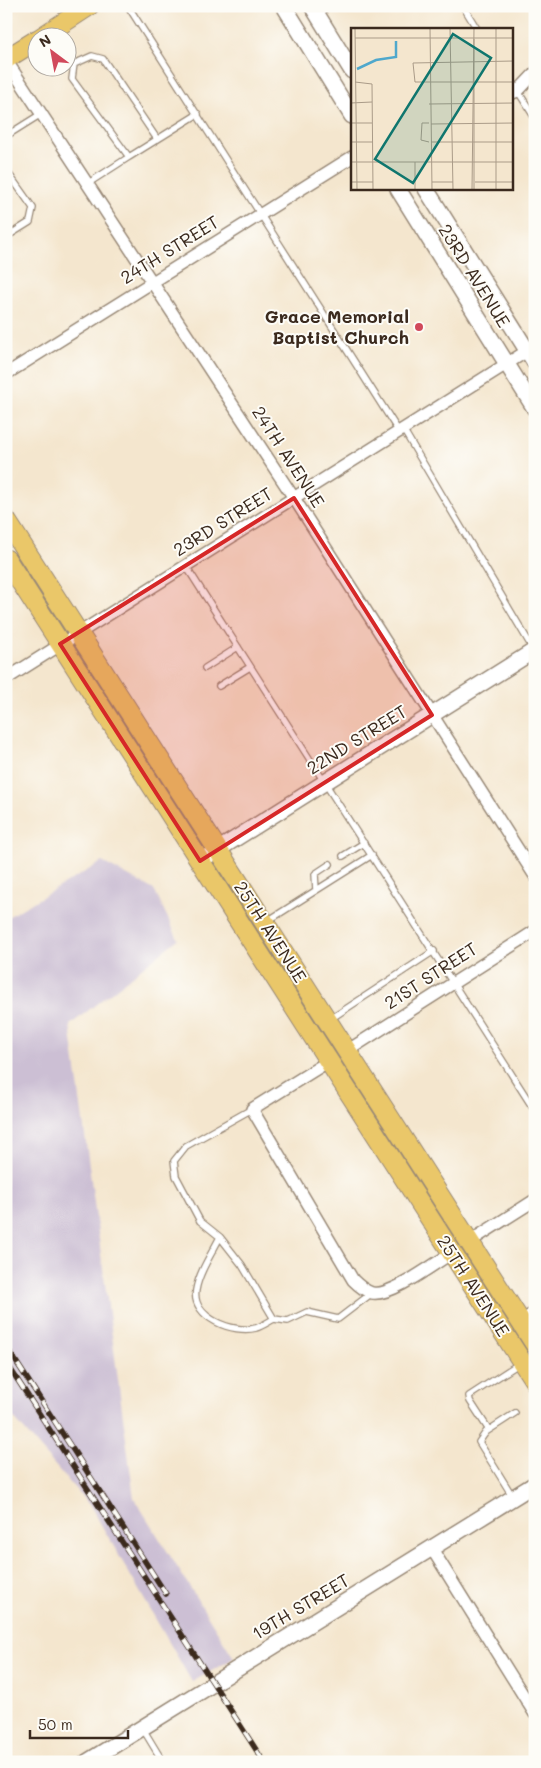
<svg xmlns="http://www.w3.org/2000/svg" width="541" height="1768" font-family="Mali,sans-serif">
	<style>
		.industrial { fill: #ccbfd4 }
		.lines { fill: none; stroke-linecap: round; stroke-linejoin: round }
		.service-casing { stroke: #988876; stroke-width: 8 }
		.minor-casing { stroke: #988876; stroke-width: 14 }
		.tertiary-casing { stroke: #988876; stroke-width: 18 }
		.primary-casing { stroke: #988876; stroke-width: 21 }
		.service { stroke: #fff; stroke-width: 5.5 }
		.minor { stroke: #fff; stroke-width: 11 }
		.tertiary { stroke: #fff; stroke-width: 15 }
		.primary { stroke: #eac769; stroke-width: 19 }
		.rail-casing { stroke: #3b2a1e; stroke-width: 5.5 }
		.rail { stroke: #fdfcf7; stroke-width: 4; stroke-dasharray: 11; stroke-linecap: butt }
		.marked { fill: #d62828; fill-opacity: 0.2; stroke: #d62828; stroke-width: 4; stroke-linejoin: round }
		.poi-dot { fill: #d1495b; stroke: #fdfcf7; stroke-width: 2 }
		.labels { text-anchor: middle; stroke-width: 4; stroke-linejoin: round; paint-order: stroke }
		.street-label { font-size: 18px; fill: #3b2a1e; stroke: #fdfcf7 }
		.poi-label { font-size: 18px; font-weight: bold; fill: #3b2a1e; stroke: #fdfcf7; text-anchor: end }
		.inset-river { fill: none; stroke: #4fa8cc; stroke-width: 2.5 }
		.inset-road { fill: none; stroke: #aa9b88; stroke-width: 1 }
		.view { fill: #0f766e; fill-opacity: 0.15; stroke: #0f766e; stroke-width: 2.5 }
		.inset-edge { fill: none; stroke: #3b2a1e; stroke-width: 2.5 }
	</style>
	<rect width="100%" height="100%" fill="#fdfcf7"/>
	<filter id="ink" filterUnits="userSpaceOnUse"><feTurbulence type="fractalNoise" baseFrequency=".02" numOctaves="2"/><feDisplacementMap in="SourceGraphic" scale="10" xChannelSelector="R" yChannelSelector="G"/><feConvolveMatrix kernelMatrix="1 2 1 2 8 2 1 2 1" color-interpolation-filters="sRGB"/></filter>
	<filter id="wash" filterUnits="userSpaceOnUse"><feTurbulence type="fractalNoise" baseFrequency=".0096" numOctaves="4" result="noise"/><feDisplacementMap in="SourceGraphic" scale="20" xChannelSelector="R" yChannelSelector="G"/><feGaussianBlur stdDeviation="1.12" result="paint"/><feColorMatrix in="noise" values="0 0 0 0 0 0 0 0 0 0 0 0 0 0 0 0 0 1.4 0 .05"/><feComposite in="paint" operator="in"/></filter>
	<g filter="url(#wash)">
		<rect width="100%" height="100%" fill="#f4e6ce"/>
		<path class="industrial" d="M102,862L154,890L178,939L70,1025L134,1498L234,1658L192,1682L91,1507L6,1409V918Z"/>
	</g>
	<g filter="url(#ink)">
		<g class="lines">
			<defs>
				<path id="service" d="M128,6L399,432
					M463,6L477,29
					M68,55L74,64L72,79L129,157L87,184
					M74,64L92,56L103,59L157,139
					M512,82L535,118
					M6,136L41,114
					M129,157L198,114
					M6,170L33,208L30,222L6,237
					M403,429L533,649
					M186,566L535,1111
					M205,668L238,647
					M219,686L250,667
					M343,856L364,843
					M316,890L315,874L330,864
					M266,922L372,855
					M329,1020L434,951
					M252,1109L186,1146L174,1161L176,1176L200,1221L220,1237L242,1265L274,1319L288,1321L307,1312L338,1319L372,1293
					M220,1237C212,1253 199,1272 196,1290C191,1318 234,1334 256,1328C262,1326 268,1322 274,1319
					M522,1317L535,1309
					M489,1430L470,1401L469,1396L520,1363
					M513,1497L479,1442L486,1432L515,1413
					M143,1729L163,1762"/>
				<path id="minor" d="M6,60L294,498L535,876
					M512,93L518,91L535,73
					M6,374L352,157
					M6,679L535,346
					M347,1051L535,931
					M329,1061L252,1109L353,1280C358,1285 365,1291 372,1293C391,1297 435,1263 452,1253
					M469,1242L535,1200
					M432,1549L535,1714"/>
				<path id="tertiary" d="M284,6L352,116
					M312,6L352,71
					M398,189L535,409
					M426,189L535,363
					M200,861L535,650
					M87,1762L535,1484"/>
				<path id="primary" d="M40,38L89,6
					M6,59L38,39
					M6,520L535,1344
					M6,559L535,1382"/>
			</defs>
			<use href="#service" class="service-casing"/>
			<use href="#minor" class="minor-casing"/>
			<use href="#tertiary" class="tertiary-casing"/>
			<use href="#primary" class="primary-casing"/>
			<use href="#service" class="service"/>
			<use href="#minor" class="minor"/>
			<use href="#tertiary" class="tertiary"/>
			<use href="#primary" class="primary"/>
			<defs>
				<path id="rail" d="M6,1346L166,1594
					M6,1362L264,1762"/>
			</defs>
			<use href="#rail" class="rail-casing"/>
			<use href="#rail" class="rail"/>
		</g>
	</g>
	<path class="marked" d="M294,498L432,715L200,861L60,644Z"/>
	<circle class="poi-dot" cx="419" cy="327" r="5"/>
	<g class="labels">
		<g class="street-label">
			<text transform="translate(170 250) rotate(-32)" y="6">24TH STREET</text>
			<text transform="translate(474 276) rotate(58)" y="6">23RD AVENUE</text>
			<text transform="translate(288 457) rotate(57)" y="6">24TH AVENUE</text>
			<text transform="translate(223 522) rotate(-32)" y="6">23RD STREET</text>
			<text transform="translate(357 740) rotate(-32)" y="6">22ND STREET</text>
			<text transform="translate(270 932) rotate(57)" y="6">25TH AVENUE</text>
			<text transform="translate(431 976) rotate(-33)" y="6">21ST STREET</text>
			<text transform="translate(473 1286) rotate(57)" y="6">25TH AVENUE</text>
			<text transform="translate(301 1607) rotate(-31)" y="6">19TH STREET</text>
		</g>
		<g class="poi-label">
			<text x="409" y="323">Grace Memorial<tspan x="409" dy="21">Baptist Church</tspan></text>
		</g>
	</g>
	<g transform="translate(351 28)">
		<rect width="162" height="162" fill="#f4e6ce"/>
		<path class="inset-river" d="M6,41L25,32L45,29V13"/>
		<path class="inset-road" d="M4,0L6,162M79,0L81,162M99,0L102,162M145,0V162M4,10H163M123,11V162M163,33L62,35L64,54H163M4,54L21,56L22,162M0,75L21,74M78,76L163,75M0,95H21M78,95H71L70,112L78,114M80,96L163,95M0,114H22M80,114H163M0,134H163M64,134V162M0,154H22M81,154H102M124,154H163M121,162L123,0"/>
		<path class="view" d="M102,6L140,30L62,155L24,131Z"/>
		<rect width="162" height="162" class="inset-edge"/>
	</g>
	<rect width="541" height="1768" fill="none" stroke="#fdfcf7" stroke-width="25"/>
	<g transform="translate(52 52) rotate(328)"><circle r="24" fill="#fdfcf7" stroke="#afa8a0"/>
	<path d="M0-4L9 19L0 12L-9 19Z" fill="#d1495b"/>
	<text y="-8" font-size="14" font-weight="bold" text-anchor="middle" fill="#3b2a1e">N</text>
	</g>
	<path d="M30 1730v8h98v-8" fill="none" stroke="#3b2a1e" stroke-width="2.5"/>
	<text x="38" y="1730" font-size="15" fill="#3b2a1e" stroke="#fdfcf7" stroke-width="4" paint-order="stroke">50 m</text>
</svg>
